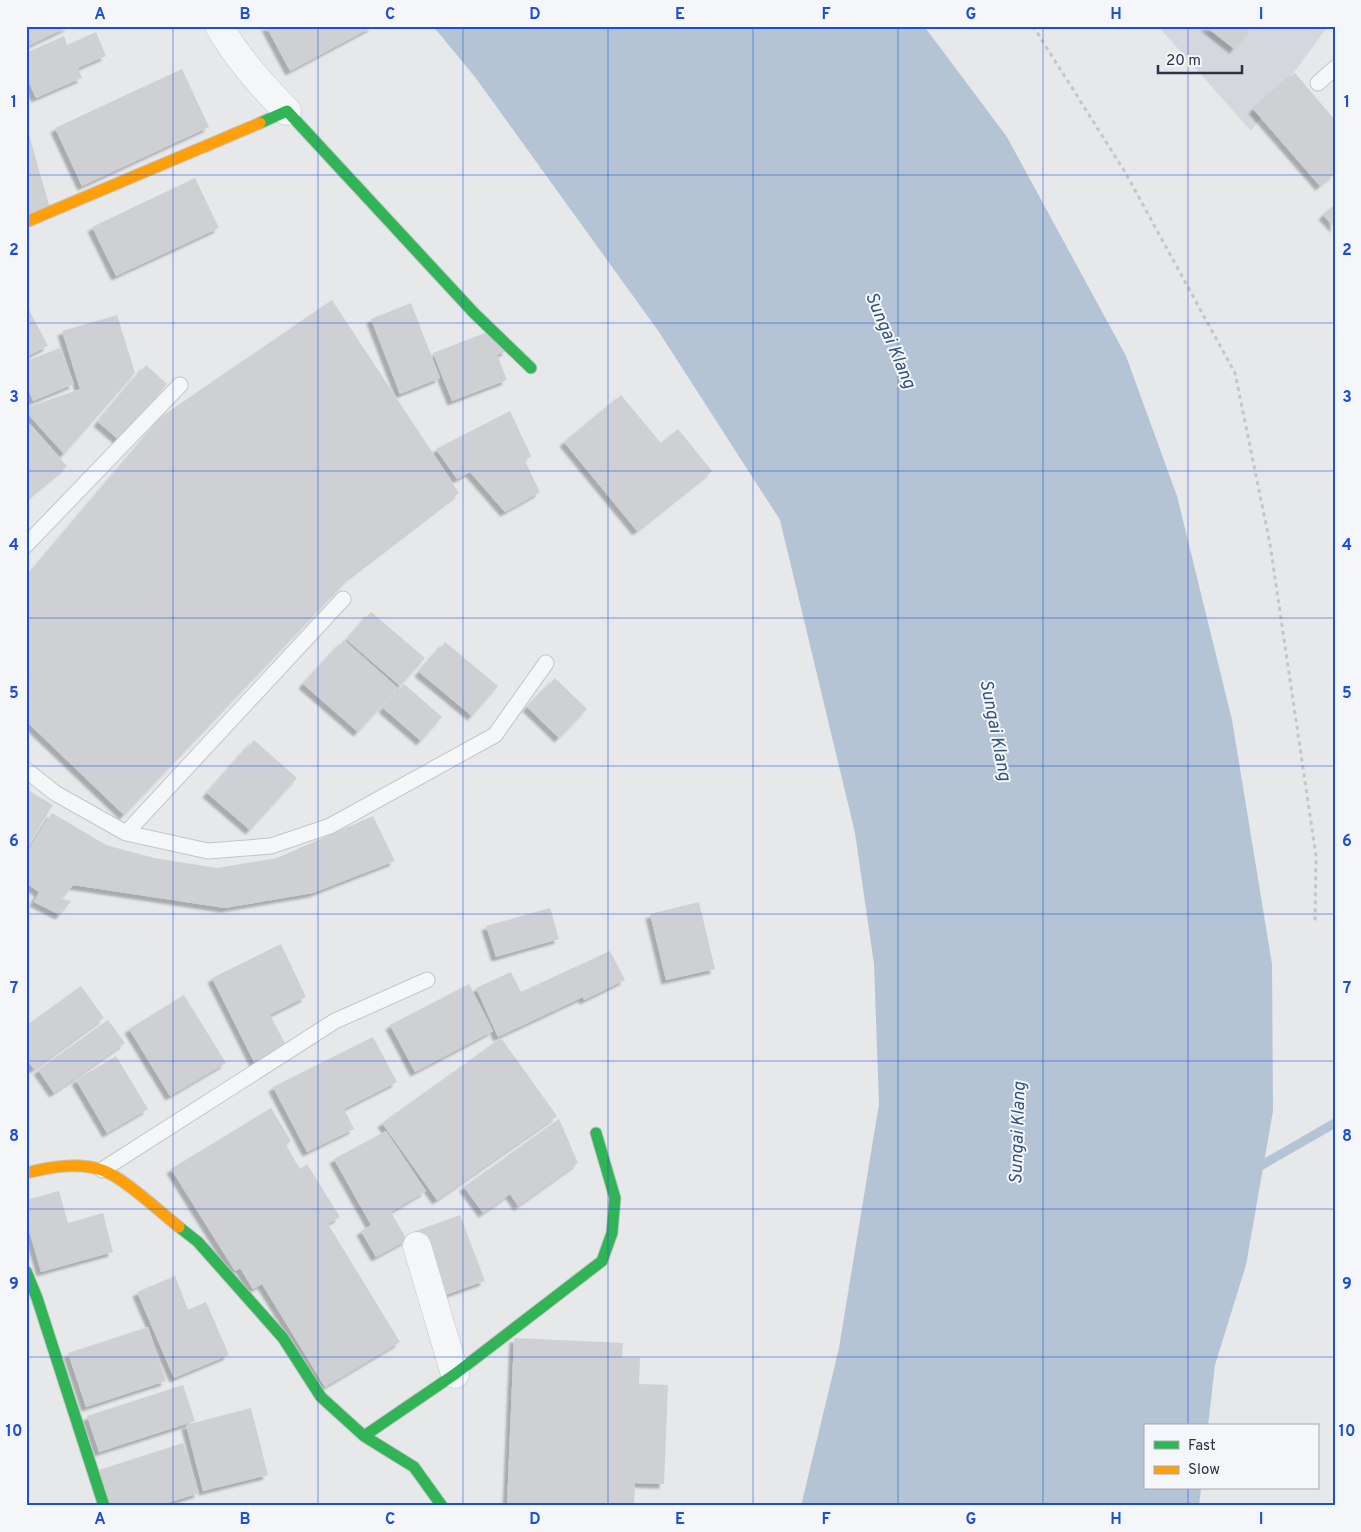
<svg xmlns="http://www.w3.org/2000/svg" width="1361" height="1532" font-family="Overpass,sans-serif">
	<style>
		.built { fill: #d4d7dd }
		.water { fill: #b4c4d5 }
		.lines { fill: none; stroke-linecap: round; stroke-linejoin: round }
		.stream { stroke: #b4c4d5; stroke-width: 9 }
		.building { fill: #ced0d3; filter: url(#shadow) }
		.lane-casing { stroke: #c4c6c8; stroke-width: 17 }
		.street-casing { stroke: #c4c6c8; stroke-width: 29 }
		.fast-casing { stroke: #c4c6c8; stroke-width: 13 }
		.slow-casing { stroke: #c4c6c8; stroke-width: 13 }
		.path { stroke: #c5c6ca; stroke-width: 3; stroke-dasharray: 4 4; stroke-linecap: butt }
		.lane { stroke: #f5f6f7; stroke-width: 15 }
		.street { stroke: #f5f6f7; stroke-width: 28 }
		.fast { stroke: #30b455; stroke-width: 11 }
		.slow { stroke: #ff9f0a; stroke-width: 11 }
		.grid { fill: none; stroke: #1d4ed8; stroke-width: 1; stroke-opacity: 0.55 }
		.labels { text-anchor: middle; stroke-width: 4; stroke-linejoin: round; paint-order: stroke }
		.water-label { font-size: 18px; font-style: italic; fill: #34527a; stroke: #f4f6f9 }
		.neatline { fill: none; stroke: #1d4ed8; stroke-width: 2 }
		.grid-label { font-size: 16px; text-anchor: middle; font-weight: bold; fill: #1d4ed8 }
	</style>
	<defs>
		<filter id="shadow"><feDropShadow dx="-4.5" dy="4.5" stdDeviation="1" flood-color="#0004"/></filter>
	</defs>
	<rect width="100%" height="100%" fill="#e6e8ea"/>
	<path class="built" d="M1158,26H1328L1251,131Z"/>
	<path class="water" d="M433,26H924L1007,137L1126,356L1177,496L1232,720L1272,964L1273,1111L1246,1265L1215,1365L1208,1426H1145V1488H1201L1199,1506H801L839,1348L879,1104L874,964L855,833L780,520L659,332L475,77Z"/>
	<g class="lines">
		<path class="stream" d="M1255,1169L1335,1123"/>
	</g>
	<path class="building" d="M26,26H70L26,47Z
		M266,26H374L290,71Z
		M1205,26H1252L1234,49Z
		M96,32L106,56L78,68L82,78L36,98L26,76V53L64,36L67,45Z
		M182,69L209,127L82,186L55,128Z
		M1295,73L1335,120V173L1320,186L1253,109Z
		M29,135L50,208L26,216V136Z
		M195,178L219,228L116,276L92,227Z
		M1335,204V228L1323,215Z
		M332,300L459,493L351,576L124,815L26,721V578L164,415Z
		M411,303L440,378L400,394L371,319Z
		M26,304L48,346L26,357Z
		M117,315L135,373L64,454L26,412V408L80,389L62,331Z
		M498,328L507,351L497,355L507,380L452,401L433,353Z
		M60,348L74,384L33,401L26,383V361Z
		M146,365L167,384L119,440L98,422Z
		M621,395L661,443L678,429L712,471L637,531L564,442Z
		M510,411L531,456L525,461L540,492L505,512L470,472L457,479L436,449Z
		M30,424L67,466L26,500V427Z
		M371,612L425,658L400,686L347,640Z
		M344,640L398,688L358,732L303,684Z
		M445,642L498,686L472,716L419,672Z
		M555,678L587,709L559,738L527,707Z
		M404,684L442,717L421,741L383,708Z
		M254,740L297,778L250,830L207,793Z
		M26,789L53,805L26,849Z
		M52,813L106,845L154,858L217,868L277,858L373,816L395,861L313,893L225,908L73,885L62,899L71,901L60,915L34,902L39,892L26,883V853Z
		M699,902L715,969L666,980L650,914Z
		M550,908L559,939L496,957L486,926Z
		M281,944L306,997L270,1015L289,1051L256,1066L212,978Z
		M610,951L625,980L584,1000L583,997L498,1037L476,988L511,972L521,992Z
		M469,984L493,1031L415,1072L390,1025Z
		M81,986L104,1018L34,1069L26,1059V1026Z
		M184,995L226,1063L170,1096L129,1029Z
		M108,1020L125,1043L54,1093L38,1070Z
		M373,1037L397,1082L344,1109L354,1129L307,1152L273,1087Z
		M501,1038L557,1116L437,1200L382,1123Z
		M116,1056L148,1109L107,1133L76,1080Z
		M271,1108L291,1141L286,1145L300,1169L307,1164L340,1217L328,1224L400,1342L325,1387L262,1284L253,1289L240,1268L235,1271L171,1169Z
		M559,1119L578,1163L518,1206L510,1194L483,1213L464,1187Z
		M386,1131L426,1191L391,1212L407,1240L376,1257L361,1231L371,1225L334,1159Z
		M59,1191L68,1223L103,1213L113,1252L41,1272L26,1220V1200Z
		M460,1215L485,1281L437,1298L413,1232Z
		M175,1276L188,1310L206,1302L229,1355L174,1378L137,1292Z
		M148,1327L166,1381L86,1407L68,1353Z
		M514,1338L623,1343L622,1358H640L639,1384L668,1385L664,1484L635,1483L634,1506H507Z
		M183,1385L195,1421L99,1452L87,1416Z
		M251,1408L268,1475L203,1491L186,1425Z
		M183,1443L199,1493L158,1506H111L99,1470Z"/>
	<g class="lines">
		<defs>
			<path id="lane" d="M1318,83L1335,68
				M26,545L180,385
				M26,770L55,793L126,833L208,851L271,846L330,826L495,735L546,663
				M126,833L343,599
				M102,1170L335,1021L427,980"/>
			<path id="street" d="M219,26C237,58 261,85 287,111
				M417,1246L455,1374"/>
			<path id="fast" d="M260,123L287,111L474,313L531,368
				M179,1227L198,1242L283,1338L321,1397L364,1436L414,1467L442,1506
				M26,1271L37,1298L104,1506
				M364,1436L455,1374L602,1261L612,1233L615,1198L596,1133"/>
			<path id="slow" d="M26,222L260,123
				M26,1173C50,1167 77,1162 102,1170C123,1177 160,1212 179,1227"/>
		</defs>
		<use href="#lane" class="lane-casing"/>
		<use href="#street" class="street-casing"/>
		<use href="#fast" class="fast-casing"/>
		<use href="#slow" class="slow-casing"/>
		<path class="path" d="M1033,26L1125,172L1235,373L1270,544L1316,856L1315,924"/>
		<use href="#lane" class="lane"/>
		<use href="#street" class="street"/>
		<use href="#fast" class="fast"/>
		<use href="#slow" class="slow"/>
	</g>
	<path class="grid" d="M173,26V1506M318,26V1506M463,26V1506M608,26V1506M753,26V1506M898,26V1506M1043,26V1506M1188,26V1426M26,175H1335M26,323H1335M26,471H1335M26,618H1335M26,766H1335M26,914H1335M26,1061H1335M26,1209H1335M26,1357H1335M1188,1488V1506"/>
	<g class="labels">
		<g class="water-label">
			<text transform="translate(891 340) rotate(67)" y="6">Sungai Klang</text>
			<text transform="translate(996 730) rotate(79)" y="6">Sungai Klang</text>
			<text transform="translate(1017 1133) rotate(-88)" y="6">Sungai Klang</text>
		</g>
	</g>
	<rect width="1361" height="1532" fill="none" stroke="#f4f6f9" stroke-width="55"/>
	<rect x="1144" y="1424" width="175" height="65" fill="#f4f6f9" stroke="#a4a8b1"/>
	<rect x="1154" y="1441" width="25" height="8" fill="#30b455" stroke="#a4a8b1"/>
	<text x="1188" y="1450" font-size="15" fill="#2b3445">Fast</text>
	<rect x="1154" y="1466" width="25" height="8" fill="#ff9f0a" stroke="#a4a8b1"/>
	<text x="1188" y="1474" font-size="15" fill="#2b3445">Slow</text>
	<path d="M1158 65v8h84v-8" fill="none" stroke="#2b3445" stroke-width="2.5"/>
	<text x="1166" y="65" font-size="15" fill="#2b3445" stroke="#f4f6f9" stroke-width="4" paint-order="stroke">20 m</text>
	<rect x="28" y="28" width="1306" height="1476" class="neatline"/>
	<g class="grid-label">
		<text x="100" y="19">A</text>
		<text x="245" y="19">B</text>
		<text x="390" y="19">C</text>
		<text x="535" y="19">D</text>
		<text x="680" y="19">E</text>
		<text x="826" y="19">F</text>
		<text x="971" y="19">G</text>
		<text x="1116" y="19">H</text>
		<text x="1261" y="19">I</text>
		<text x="14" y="107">1</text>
		<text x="1347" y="107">1</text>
		<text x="14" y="255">2</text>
		<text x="1347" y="255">2</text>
		<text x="14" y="402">3</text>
		<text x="1347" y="402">3</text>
		<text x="14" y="550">4</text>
		<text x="1347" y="550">4</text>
		<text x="14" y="698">5</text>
		<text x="1347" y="698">5</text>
		<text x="14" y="846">6</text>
		<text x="1347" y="846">6</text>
		<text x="14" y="993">7</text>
		<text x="1347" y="993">7</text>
		<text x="14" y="1141">8</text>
		<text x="1347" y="1141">8</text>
		<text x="14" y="1289">9</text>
		<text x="1347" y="1289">9</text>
		<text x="14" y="1436">10</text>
		<text x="1347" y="1436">10</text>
		<text x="100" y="1524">A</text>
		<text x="245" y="1524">B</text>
		<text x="390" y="1524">C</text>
		<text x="535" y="1524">D</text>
		<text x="680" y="1524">E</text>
		<text x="826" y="1524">F</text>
		<text x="971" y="1524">G</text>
		<text x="1116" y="1524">H</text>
		<text x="1261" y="1524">I</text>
	</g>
</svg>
